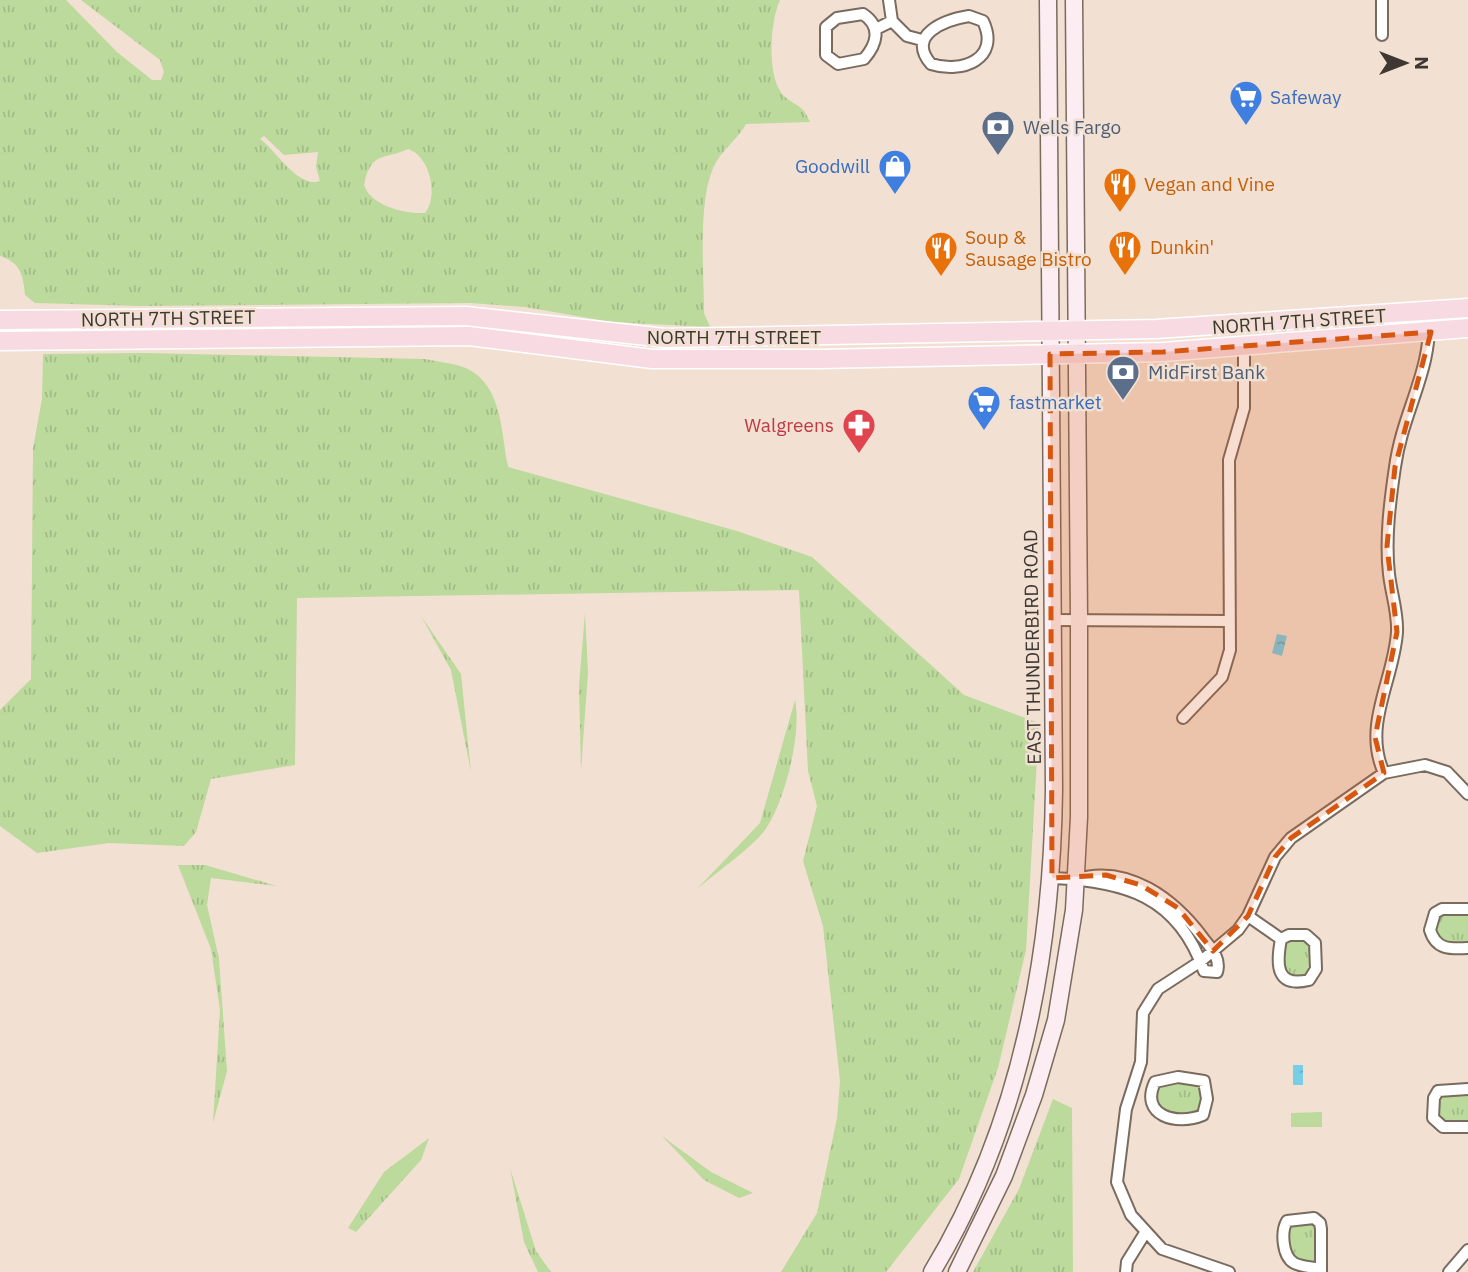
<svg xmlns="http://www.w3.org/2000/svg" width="1468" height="1272" font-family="'IBM Plex Sans',sans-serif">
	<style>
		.grass { fill: url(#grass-tufts); fill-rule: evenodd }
		.pitch { fill: #bbda9c }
		.water { fill: url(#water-ripples) }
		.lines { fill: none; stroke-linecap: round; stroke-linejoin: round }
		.minor-casing { stroke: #7a6b5f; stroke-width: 14 }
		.secondary-casing { stroke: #7a6b5f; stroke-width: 19 }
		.primary-casing { stroke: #fff; stroke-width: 21 }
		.minor { stroke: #fff; stroke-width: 10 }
		.secondary { stroke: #fbedf1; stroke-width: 16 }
		.primary { stroke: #f8dae2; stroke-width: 18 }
		.marked { fill: #d75610; fill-opacity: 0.2; stroke: #d75610; stroke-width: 5; stroke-dasharray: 14 9; stroke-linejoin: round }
		.labels { text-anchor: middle; stroke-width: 5; stroke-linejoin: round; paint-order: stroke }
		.shop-label { font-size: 19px; fill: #366cbe; stroke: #f2e0d3; text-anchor: start }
		.service-label { font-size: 19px; fill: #4e5e75; stroke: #f2e0d3; text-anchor: start }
		.food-label { font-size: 19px; fill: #c56008; stroke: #f2e0d3; text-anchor: start }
		.street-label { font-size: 19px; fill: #3e3732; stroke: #f2e0d3 }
		.health-label { font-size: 19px; fill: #be3a42; stroke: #f2e0d3; text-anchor: end }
	</style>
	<defs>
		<pattern id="grass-tufts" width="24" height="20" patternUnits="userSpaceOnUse" patternTransform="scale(1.75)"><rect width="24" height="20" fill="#bbda9c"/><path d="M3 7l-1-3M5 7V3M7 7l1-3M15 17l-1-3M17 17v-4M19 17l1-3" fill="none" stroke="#a2bc87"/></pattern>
		<pattern id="water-ripples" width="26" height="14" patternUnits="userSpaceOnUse" patternTransform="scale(1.75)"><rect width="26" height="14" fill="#79cee7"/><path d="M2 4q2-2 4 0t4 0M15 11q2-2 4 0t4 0" fill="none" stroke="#65a8bc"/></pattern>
	</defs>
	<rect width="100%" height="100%" fill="#f2e0d3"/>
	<path class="grass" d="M0,0H66L117,52L152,80H161L164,72L160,60L81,0H780C770,21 766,78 784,96C797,108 802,103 810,122L746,124C736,142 720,150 712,171C698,206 704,274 704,313L710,327L611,322L525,307L471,303L141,306L35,303L25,295C23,275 21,263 0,256ZM264,136L284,155L318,152L316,167L320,181C298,189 275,149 260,139ZM408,149C430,156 439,196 425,213C405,214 371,206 364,185C371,150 385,160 408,149Z
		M145,353L425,359C438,362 456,363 468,369C503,387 501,434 508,467L737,531L812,557L964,695L1039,723L1026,950L998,1068L959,1179L886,1272H781L817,1213L837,1118L840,1081L823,926L803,861L817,806L808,771L799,590L297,598L295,765L211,779L196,832L184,846L109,843L37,853L0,826V710L31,679L33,448L42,399L43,354Z
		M585,613L588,672L581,770L579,686Z
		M421,616L461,674L471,772L451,670Z
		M795,700C802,733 785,802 765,830C752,848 714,874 696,890L760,823Z
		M178,865H205L277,886L211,878L207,905L219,959L227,1071L213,1123L220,1010L211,949Z
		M1468,909V948L1440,946L1432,919L1435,913Z
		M1281,939H1311L1313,976L1289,982L1279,954Z
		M1178,1077L1206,1088L1197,1117L1155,1111V1082Z
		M1468,1089V1127H1443L1433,1107L1438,1091Z
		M1053,1099L1072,1108L1073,1272H973L1019,1189Z
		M662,1136L711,1172L753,1193L739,1198L704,1180Z
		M429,1138L421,1160L356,1232L348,1228L384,1172Z
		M510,1168L536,1251L551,1272H538L524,1242Z
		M1314,1218L1321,1269L1287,1256V1221Z"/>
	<path class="pitch" d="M1322,1112V1127H1291V1113Z"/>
	<path class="water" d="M1277,634L1287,636L1282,656L1272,653Z
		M1293,1065H1303V1085H1293Z"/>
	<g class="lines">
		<defs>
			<path id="minor" d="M889,0L892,21
				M1382,0V35
				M863,14C882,27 877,44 864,59L838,64L826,55V27L837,18Z
				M969,16L983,21C1001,59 962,74 931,64C906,35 944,20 969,16Z
				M876,29L892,21L907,36L922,40
				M1052,620L1229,621
				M1183,718L1222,677L1230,650L1229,460L1244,408V346
				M1384,773C1362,725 1394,680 1397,632C1398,612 1391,593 1389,574C1385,539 1390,501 1395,467C1403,409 1433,371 1429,311
				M1052,878C1125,881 1178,896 1204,971L1217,972C1221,958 1211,948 1203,938C1174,899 1128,864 1077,879
				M1468,909H1442L1435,913L1430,930C1436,950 1450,949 1468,948
				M1248,916L1281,939
				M1289,935H1306L1315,943L1316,969L1309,980C1276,988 1276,965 1281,939Z
				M1178,1077L1204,1081L1207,1099L1203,1115C1177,1126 1139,1116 1155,1082Z
				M1468,1089L1438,1091L1434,1098L1433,1118L1443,1127H1468
				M1126,1272L1127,1262L1145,1233
				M1229,1272L1162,1249L1131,1215L1117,1182L1126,1109L1141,1062L1143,1013L1158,989L1201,961L1238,930L1248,916L1275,857L1291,838L1384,773L1425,765L1447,772L1468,794
				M1321,1272V1229L1320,1223L1314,1218L1287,1221C1281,1231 1282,1256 1294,1263C1301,1267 1313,1267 1321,1269
				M1449,1272L1468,1250"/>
			<path id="secondary" d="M932,1272C1020,1126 1052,959 1054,790L1048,0
				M957,1272L1004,1176L1034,1095L1056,1020L1074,910L1079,817V620L1074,0"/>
			<path id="primary" d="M0,320L466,316L665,338L1156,329L1468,308
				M0,341L469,336L652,359H819L1163,352L1468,328"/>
		</defs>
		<use href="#minor" class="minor-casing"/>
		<use href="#secondary" class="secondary-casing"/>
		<use href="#primary" class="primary-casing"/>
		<use href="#minor" class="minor"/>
		<use href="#secondary" class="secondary"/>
		<use href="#primary" class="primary"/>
	</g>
	<path class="marked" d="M1431,332L1395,467L1387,546L1397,632L1375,737L1384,773L1291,838L1275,857L1248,916L1213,951L1178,908L1141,885L1106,875L1052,878L1050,354L1163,352Z"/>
	<defs>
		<symbol id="supermarket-pin" viewBox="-11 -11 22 30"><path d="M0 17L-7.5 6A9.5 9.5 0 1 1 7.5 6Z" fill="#3f7fe0" stroke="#f2e0d3"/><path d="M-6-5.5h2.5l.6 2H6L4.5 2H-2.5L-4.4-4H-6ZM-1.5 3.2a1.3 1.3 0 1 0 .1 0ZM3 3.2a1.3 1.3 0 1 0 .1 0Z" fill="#fff"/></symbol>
		<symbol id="bank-pin" viewBox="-11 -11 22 30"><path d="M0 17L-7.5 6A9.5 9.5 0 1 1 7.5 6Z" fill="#5c6f8a" stroke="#f2e0d3"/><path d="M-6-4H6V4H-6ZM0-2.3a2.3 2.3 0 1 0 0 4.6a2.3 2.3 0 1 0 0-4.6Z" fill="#fff"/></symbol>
		<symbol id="shop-pin" viewBox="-11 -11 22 30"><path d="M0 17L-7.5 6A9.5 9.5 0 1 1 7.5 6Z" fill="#3f7fe0" stroke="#f2e0d3"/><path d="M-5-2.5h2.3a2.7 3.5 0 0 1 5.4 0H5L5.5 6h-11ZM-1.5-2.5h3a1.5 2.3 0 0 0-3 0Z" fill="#fff"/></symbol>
		<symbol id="restaurant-pin" viewBox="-11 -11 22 30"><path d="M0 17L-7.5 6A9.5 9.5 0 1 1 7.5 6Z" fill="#e8710a" stroke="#f2e0d3"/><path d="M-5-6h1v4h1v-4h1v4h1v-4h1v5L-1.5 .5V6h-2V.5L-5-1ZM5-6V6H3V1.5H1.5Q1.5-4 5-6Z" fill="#fff"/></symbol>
		<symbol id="pharmacy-pin" viewBox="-11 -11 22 30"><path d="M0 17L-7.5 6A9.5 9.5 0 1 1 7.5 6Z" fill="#e0444e" stroke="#f2e0d3"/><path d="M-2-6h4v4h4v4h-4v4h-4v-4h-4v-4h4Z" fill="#fff"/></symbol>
	</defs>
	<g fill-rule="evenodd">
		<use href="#supermarket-pin" x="1227" y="78" width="38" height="52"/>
		<use href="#bank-pin" x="979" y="108" width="38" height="52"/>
		<use href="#shop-pin" x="876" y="147" width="38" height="52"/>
		<use href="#restaurant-pin" x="1101" y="165" width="38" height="52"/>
		<use href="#restaurant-pin" x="1106" y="228" width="38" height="52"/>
		<use href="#restaurant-pin" x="922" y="229" width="38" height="52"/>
		<use href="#bank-pin" x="1104" y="353" width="38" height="52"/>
		<use href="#supermarket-pin" x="965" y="383" width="38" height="52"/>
		<use href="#pharmacy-pin" x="840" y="406" width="38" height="52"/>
	</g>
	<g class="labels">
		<g class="shop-label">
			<text x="1270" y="104">Safeway</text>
			<text x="870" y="173" text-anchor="end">Goodwill</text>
			<text x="1009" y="409">fastmarket</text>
		</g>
		<g class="service-label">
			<text x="1023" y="134">Wells Fargo</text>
			<text x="1148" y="379">MidFirst Bank</text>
		</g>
		<g class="food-label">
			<text x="1144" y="191">Vegan and Vine</text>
			<text x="965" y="244">Soup &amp;<tspan x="965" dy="22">Sausage Bistro</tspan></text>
			<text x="1150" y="254">Dunkin'</text>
		</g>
		<g class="street-label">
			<text transform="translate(168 318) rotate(-1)" y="7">NORTH 7TH STREET</text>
			<text transform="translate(1299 321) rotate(-4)" y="7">NORTH 7TH STREET</text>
			<text x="734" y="344">NORTH 7TH STREET</text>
			<text transform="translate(1032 647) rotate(-91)" y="7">EAST THUNDERBIRD ROAD</text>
		</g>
		<g class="health-label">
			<text x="834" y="432">Walgreens</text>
		</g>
	</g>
	<g transform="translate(1405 63) rotate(90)" stroke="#f2e0d3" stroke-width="5" paint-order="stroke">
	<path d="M0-5L12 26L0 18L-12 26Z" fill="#3e3732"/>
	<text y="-10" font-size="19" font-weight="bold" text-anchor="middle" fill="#3e3732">N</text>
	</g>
</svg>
